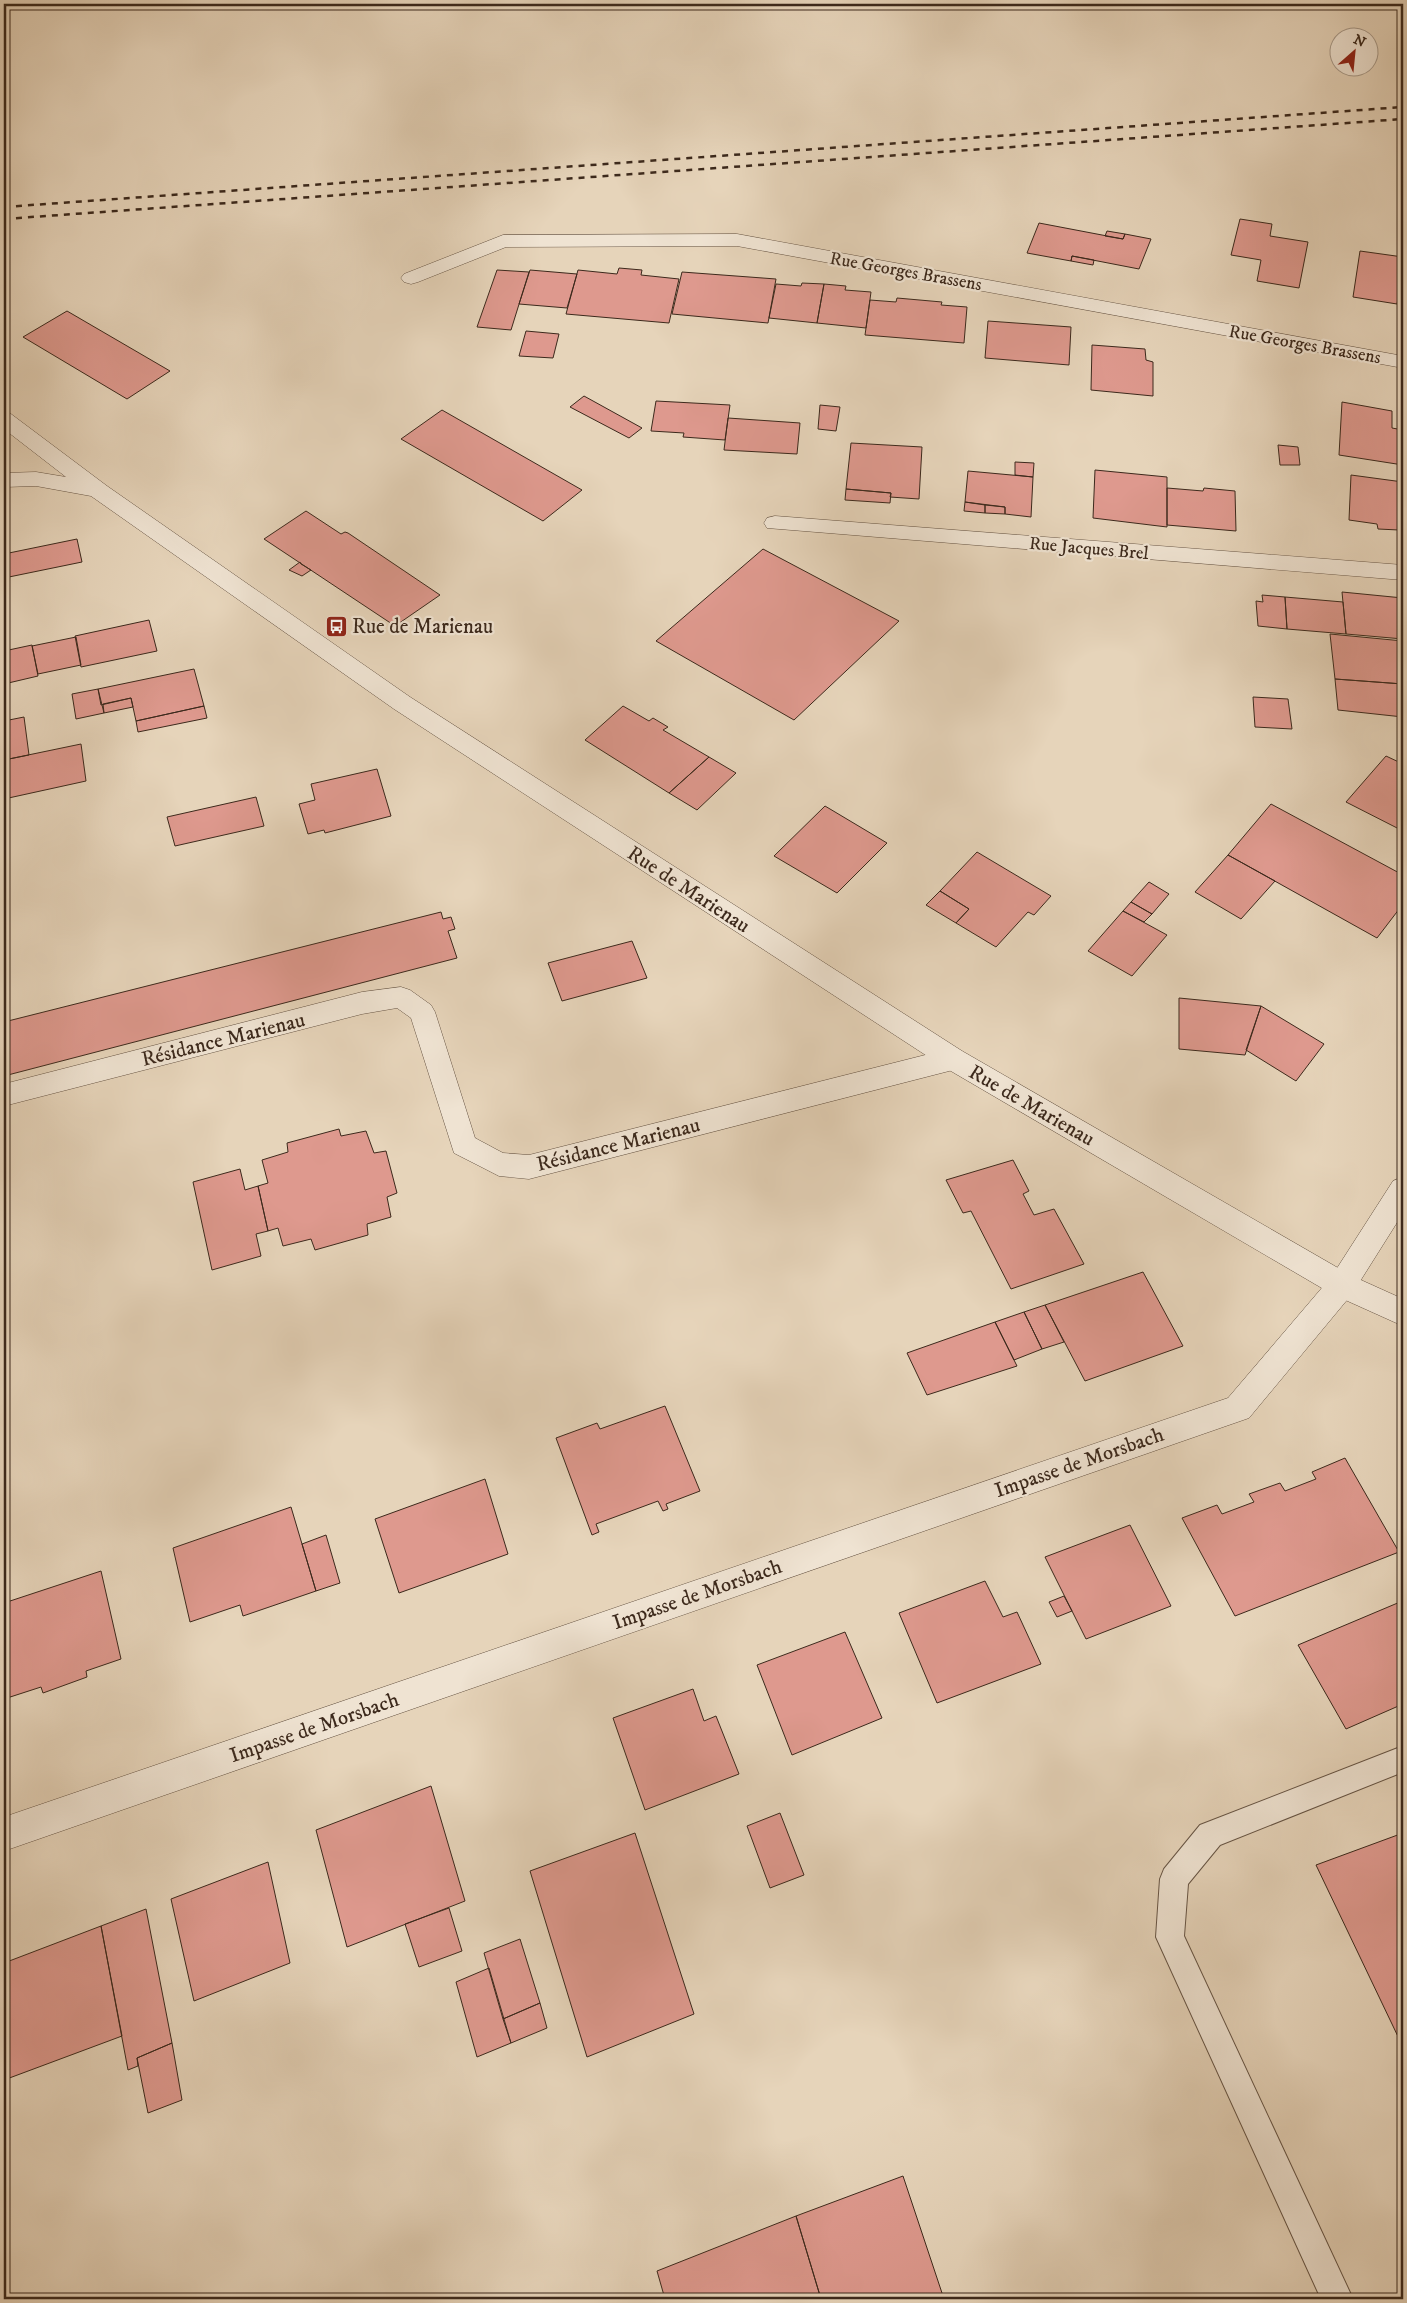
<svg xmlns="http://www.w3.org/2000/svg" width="1407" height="2303" font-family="'IM FELL DW Pica',serif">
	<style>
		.building { fill: #de998e; stroke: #3c291c }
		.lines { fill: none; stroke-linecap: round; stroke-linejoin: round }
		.service-casing { stroke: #665444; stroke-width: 2 }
		.minor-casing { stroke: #665444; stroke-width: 1 }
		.tertiary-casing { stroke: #665444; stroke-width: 1 }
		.service { fill: #efe3d2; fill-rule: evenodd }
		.minor { fill: #efe3d2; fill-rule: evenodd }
		.tertiary { fill: #efe3d2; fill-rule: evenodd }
		.rail { stroke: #3c291c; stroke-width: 2.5; stroke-dasharray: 6 6; stroke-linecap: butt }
		.labels { text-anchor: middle; stroke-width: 4.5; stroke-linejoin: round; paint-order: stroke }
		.far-street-label { font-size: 18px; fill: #3c291c; stroke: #efe3d2 }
		.poi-label { font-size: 21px; fill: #3c291c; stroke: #efe3d2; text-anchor: start }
		.street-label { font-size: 21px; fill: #3c291c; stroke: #efe3d2 }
	</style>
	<rect width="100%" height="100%" fill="#e6d4ba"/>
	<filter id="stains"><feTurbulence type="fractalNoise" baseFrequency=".004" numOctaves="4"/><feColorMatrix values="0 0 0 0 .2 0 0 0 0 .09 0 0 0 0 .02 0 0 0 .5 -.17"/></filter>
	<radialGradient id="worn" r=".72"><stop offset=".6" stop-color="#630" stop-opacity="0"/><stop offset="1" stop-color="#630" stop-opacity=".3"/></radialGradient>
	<path class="building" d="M1240,219L1272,224L1270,236L1308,242L1299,288L1257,281L1261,260L1231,255Z
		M1039,223L1123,239L1125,234L1151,239L1139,269L1072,256L1071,261L1027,253Z
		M1107,231L1125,234L1123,239L1105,236Z
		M1360,251L1403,257V282H1401L1397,304L1353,297Z
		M1072,256L1094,260L1093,265L1071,261Z
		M619,268L642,270L641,275L679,279L669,323L566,314L578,270L617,274Z
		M497,270L529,272L511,330L477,327Z
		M530,270L577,274L567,308L519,304Z
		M682,272L776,279L768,323L672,314Z
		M802,283L824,284L817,323L769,318L776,284L801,286Z
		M824,284L846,286L845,290L871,292L866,328L817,323Z
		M897,298L942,302L941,305L967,307L964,343L865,335L870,300L896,302Z
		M67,311L170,371L127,399L23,337Z
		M988,321L1071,327L1069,365L985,358Z
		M526,331L559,334L553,358L519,356Z
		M1092,345L1145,349L1146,360L1153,362V396L1091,390Z
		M584,396L642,428L629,438L570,407Z
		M656,401L730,405L725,440L683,437L684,433L651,431Z
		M1342,402L1392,411V428L1403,430V465L1339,455Z
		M820,405L840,407L836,431L818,429Z
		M442,410L582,490L543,521L401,439Z
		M728,418L800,423L797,454L724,450Z
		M851,443L922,447L919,499L890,497L891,493L846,489Z
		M1278,445L1298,447L1300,465H1280Z
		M1015,462L1034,463L1033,477L1015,475Z
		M1095,470L1167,477V527L1093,518Z
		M968,471L1033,477L1031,517L1005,514V507L965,502Z
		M1351,475L1403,482V504L1399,503V530L1378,529L1377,524L1349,520Z
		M1167,488L1203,491L1204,488L1235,491L1236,531L1167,525Z
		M846,489L891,493L890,503L845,500Z
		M965,502L985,505V513L964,511Z
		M985,505L1005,507V514L985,513Z
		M306,511L341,534L345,532L348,533L440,595L395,626L264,539Z
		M77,539L82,562L4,578V554Z
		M763,549L899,621L794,720L656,641Z
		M300,562L301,564L311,570L302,576L289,570Z
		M1342,592L1403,598V639L1346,634Z
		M1262,595L1285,597L1287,629L1258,626L1256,601L1263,602Z
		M1285,597L1343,602L1346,634L1287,629Z
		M149,620L157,651L81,667L75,636Z
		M1330,634L1403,641V684L1335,679Z
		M76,637L81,665L38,674L32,646Z
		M32,645L38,676L4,684V651Z
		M194,669L204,706L136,721L131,698L101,705L98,689Z
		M1335,679L1403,684V717L1338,710Z
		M98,689L104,713L76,719L72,694Z
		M1253,697L1288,699L1292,729L1255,727Z
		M131,698L133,707L104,713L103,704Z
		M204,706L207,718L138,732L136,721Z
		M623,706L649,721L653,718L668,727L663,730L709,757L669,793L585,740Z
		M24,717L29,755L4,760V721Z
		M81,744L86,781L4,799V760Z
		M1386,756L1403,764V831L1346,802Z
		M709,757L736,773L697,810L669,793Z
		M377,769L391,816L325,833L324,830L308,834L299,804L315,800L311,784Z
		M256,797L264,826L175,846L167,817Z
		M1271,804L1403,875V904L1377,938L1228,855Z
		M825,806L887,843L837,893L774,856Z
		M977,852L1051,896L1034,915L1028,912L996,947L956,923L969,909L940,891Z
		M1228,855L1275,881L1241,919L1195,892Z
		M1149,882L1169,894L1152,914L1131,902Z
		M940,891L969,909L956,923L926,905Z
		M1131,902L1152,914L1144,922L1123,911Z
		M1123,911L1167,935L1132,976L1088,951Z
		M441,912L443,919L451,917L455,929L448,931L457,958L4,1076V1022Z
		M632,941L647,978L562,1001L548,963Z
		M1179,998L1261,1006L1245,1055L1179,1049Z
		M1261,1006L1324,1044L1296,1081L1246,1050Z
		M339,1129L341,1136L366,1131L374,1153L386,1151L397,1193L387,1197L391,1217L367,1224L368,1235L315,1250L311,1239L283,1246L278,1228L268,1231L258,1186L268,1183L262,1160L288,1152L287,1143Z
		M1013,1160L1029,1191L1023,1194L1034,1215L1054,1209L1084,1264L1011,1289L971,1211L963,1213L946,1180Z
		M240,1169L245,1190L258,1186L268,1231L256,1234L261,1256L212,1270L193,1182Z
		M1143,1272L1183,1346L1085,1381L1045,1305Z
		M1045,1305L1064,1342L1042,1349L1024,1312Z
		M1024,1312L1042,1349L1014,1360L995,1322Z
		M995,1322L1017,1366L927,1395L907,1353Z
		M665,1406L700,1491L666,1504L668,1509L663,1511L658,1501L596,1524L599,1532L592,1535L556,1438L597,1423L600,1429Z
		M1345,1458L1399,1552L1235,1616L1182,1518L1217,1505L1222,1514L1254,1502L1249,1494L1280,1483L1285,1491L1316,1479L1312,1472Z
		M485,1479L508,1554L399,1593L375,1519Z
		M291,1507L316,1591L243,1616L240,1605L190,1622L173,1548Z
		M1130,1525L1171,1606L1086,1639L1045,1557Z
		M326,1535L340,1583L316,1591L302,1544Z
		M101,1571L121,1659L86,1671L87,1677L43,1693L41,1687L4,1699V1603Z
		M985,1581L1003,1617L1017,1612L1041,1664L937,1703L899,1613Z
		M1064,1596L1072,1611L1057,1617L1049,1602Z
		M1400,1602L1403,1608V1704L1346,1729L1298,1645Z
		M845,1632L882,1718L792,1755L757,1665Z
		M693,1689L704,1721L716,1716L739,1774L645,1810L613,1718Z
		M431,1786L465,1901L347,1947L316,1830Z
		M780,1813L804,1875L770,1888L747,1826Z
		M635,1833L694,2014L587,2057L530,1871Z
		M1403,1833V2047L1316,1865Z
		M268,1862L290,1963L194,2001L171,1899Z
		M449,1908L462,1951L419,1967L405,1924Z
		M146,1909L172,2043L137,2058L138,2066L128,2070L101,1926Z
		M101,1926L122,2036L4,2080V1963Z
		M520,1939L540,2003L503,2019L484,1953Z
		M489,1968L511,2043L477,2057L456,1982Z
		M540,2003L547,2028L511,2043L503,2019Z
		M172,2043L182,2100L148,2113L137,2058Z
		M903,2176L944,2299H821L796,2216Z
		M796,2216L821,2299H665L657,2271Z"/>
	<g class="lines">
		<defs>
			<path id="service" d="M1403,1746V1772L1220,1845L1188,1884L1184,1936L1353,2299H1321L1156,1937L1160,1879L1164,1869L1200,1825Z"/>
			<path id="minor" d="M737,234L1403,356V368L737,246L506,247L418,282L411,284L404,282L401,278L404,274L503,235Z
				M775,516L1403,565V580L767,528L764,523L767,518Z
				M401,987L410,990L431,1005L435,1012L475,1138L503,1153L529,1155L953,1048L962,1051L966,1059L962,1067L953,1070L529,1179L499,1176L454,1153L411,1018L397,1008L362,1014L4,1106V1084L362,992Z
				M1403,1177V1213L1352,1294L1249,1418L4,1851V1817L1228,1398L1332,1276L1393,1181Z"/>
			<path id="tertiary" d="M4,412L11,414L107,486L410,697L962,1051L1352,1276L1403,1299V1326L1332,1294L944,1067L394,709L91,496L36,486L4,487V473L36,472L66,477L4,429Z"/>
		</defs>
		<use href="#service" class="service-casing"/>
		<use href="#minor" class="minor-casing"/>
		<use href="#tertiary" class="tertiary-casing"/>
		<use href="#service" class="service"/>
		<use href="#minor" class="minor"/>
		<use href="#tertiary" class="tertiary"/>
		<path class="rail" d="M4,207L1403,107
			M4,219L1403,119"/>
	</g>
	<defs>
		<symbol id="bus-square" viewBox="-11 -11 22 22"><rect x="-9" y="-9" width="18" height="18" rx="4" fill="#8f2418" stroke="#efe3d2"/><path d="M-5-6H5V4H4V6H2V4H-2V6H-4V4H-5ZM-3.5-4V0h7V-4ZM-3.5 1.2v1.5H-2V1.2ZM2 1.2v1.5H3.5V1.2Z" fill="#fff"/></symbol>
	</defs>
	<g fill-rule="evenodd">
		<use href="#bus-square" x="324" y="614" width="25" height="25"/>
	</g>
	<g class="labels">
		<g class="far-street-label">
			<text transform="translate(906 271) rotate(10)" y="6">Rue Georges Brassens</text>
			<text transform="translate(1305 344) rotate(10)" y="6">Rue Georges Brassens</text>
			<text transform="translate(1089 548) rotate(5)" y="6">Rue Jacques Brel</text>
		</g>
		<g class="poi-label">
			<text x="352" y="633">Rue de Marienau</text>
		</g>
		<g class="street-label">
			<text transform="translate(689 889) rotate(33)" y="7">Rue de Marienau</text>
			<text transform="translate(223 1039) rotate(-14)" y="7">Résidance Marienau</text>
			<text transform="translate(1032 1105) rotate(30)" y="7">Rue de Marienau</text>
			<text transform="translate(618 1144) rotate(-14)" y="7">Résidance Marienau</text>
			<text transform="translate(1079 1462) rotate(-19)" y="7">Impasse de Morsbach</text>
			<text transform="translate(697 1594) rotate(-19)" y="7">Impasse de Morsbach</text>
			<text transform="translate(314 1727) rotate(-19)" y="7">Impasse de Morsbach</text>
		</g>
	</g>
	<rect width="1407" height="2303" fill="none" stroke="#e6d4ba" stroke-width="20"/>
	<rect x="5" y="5" width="1397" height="2293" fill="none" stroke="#3c291c" stroke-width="2.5"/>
	<rect x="10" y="10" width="1387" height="2283" fill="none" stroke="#3c291c"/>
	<g transform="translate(1354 52) rotate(27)"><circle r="24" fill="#efe3d2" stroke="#a79989"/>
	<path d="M0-4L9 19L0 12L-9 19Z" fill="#8f2418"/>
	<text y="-8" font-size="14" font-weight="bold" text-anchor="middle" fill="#3c291c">N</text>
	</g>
	<rect width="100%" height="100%" filter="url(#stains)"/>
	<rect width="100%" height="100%" fill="url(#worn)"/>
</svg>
